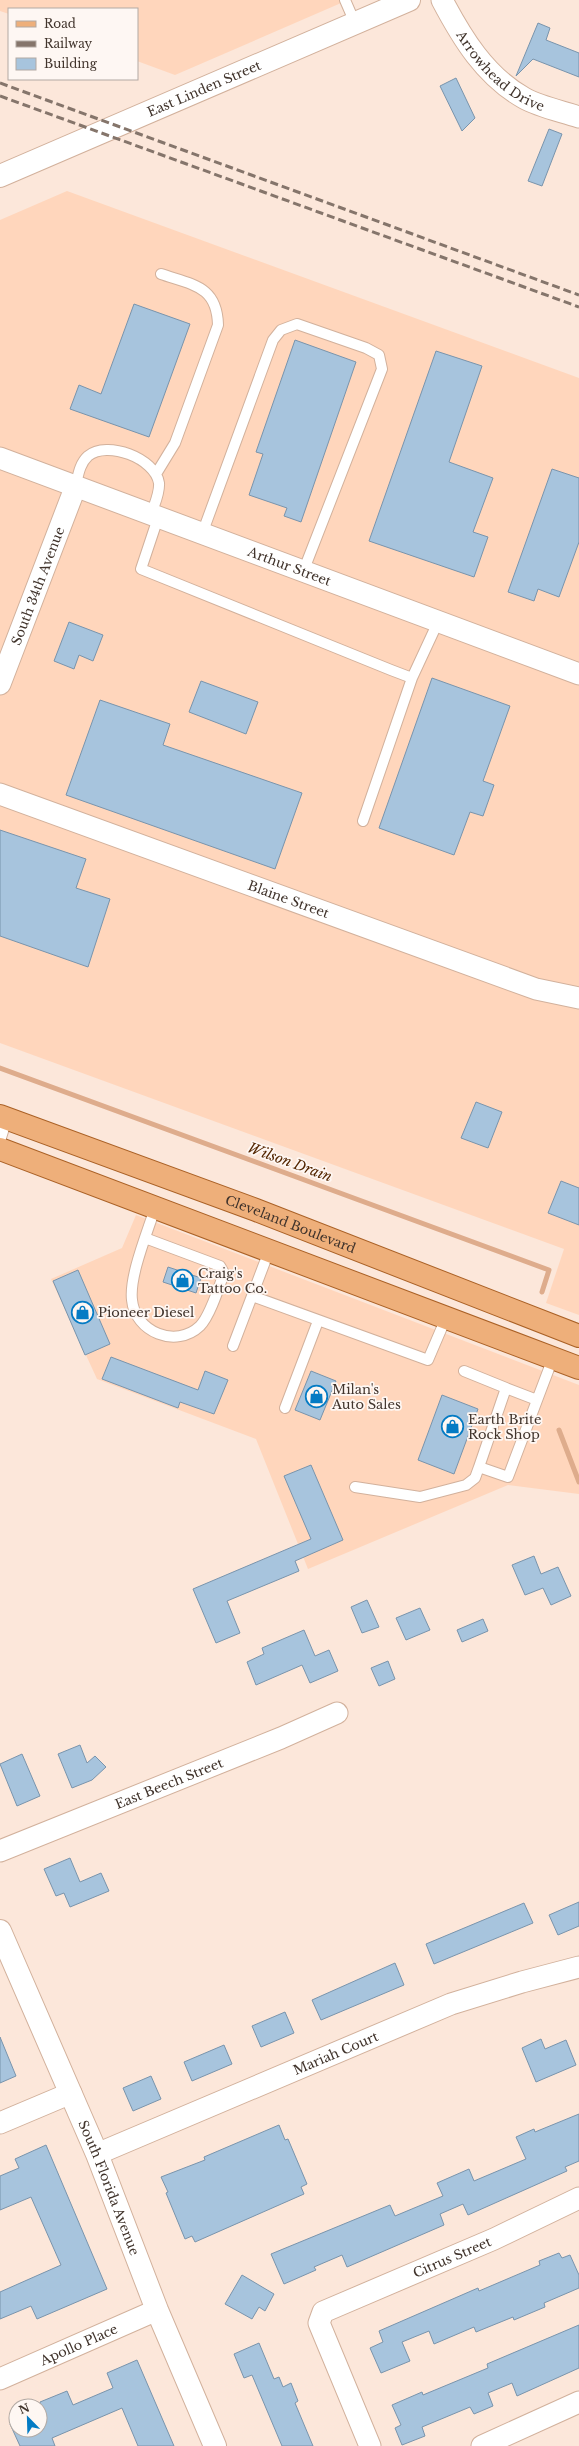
<svg xmlns="http://www.w3.org/2000/svg" width="579" height="2446" font-family="'Libre Baskerville',serif">
	<style>
		.built { fill: #ffd6bc }
		.lines { fill: none; stroke-linecap: round; stroke-linejoin: round }
		.stream { stroke: #deac8c; stroke-width: 5 }
		.building { fill: #a7c4dd; stroke: #7994ac }
		.service-casing { stroke: #d2b19c; stroke-width: 12 }
		.minor-casing { stroke: #d2b19c; stroke-width: 23 }
		.tertiary-casing { stroke: #d2b19c; stroke-width: 24 }
		.secondary-casing { stroke: #d2b19c; stroke-width: 24 }
		.primary-casing { stroke: #aa6126; stroke-width: 24 }
		.service { stroke: #fff; stroke-width: 10 }
		.minor { stroke: #fff; stroke-width: 21 }
		.tertiary { stroke: #fff; stroke-width: 22 }
		.secondary { stroke: #fff; stroke-width: 22 }
		.primary { stroke: #eeaf7a; stroke-width: 22 }
		.rail { stroke: #85756b; stroke-width: 3; stroke-dasharray: 8 4; stroke-linecap: butt }
		.labels { text-anchor: middle; stroke-width: 3.5; stroke-linejoin: round; paint-order: stroke }
		.street-label { font-size: 13px; fill: #41342c; stroke: #fef7f3 }
		.poi-label { font-size: 13px; fill: #41342c; stroke: #fef7f3; text-anchor: start }
		.water-label { font-size: 14px; font-style: italic; fill: #542600; stroke: #fef7f3 }
	</style>
	<rect width="100%" height="100%" fill="#fce7da"/>
	<path class="built" d="M0,0H348L175,75L137,61V9H9V14L0,11Z
		M67,191L579,378V1315L546,1303L564,1249L0,1043V220Z
		M136,1215L579,1385V1494L508,1485L308,1569L256,1439L97,1379L51,1279L122,1248Z"/>
	<g class="lines">
		<path class="stream" d="M0,1068L549,1270L542,1292
			M559,1430L579,1482"/>
	</g>
	<path class="building" d="M538,23L550,28L546,40L579,53V77L533,59L516,76Z
		M456,78L475,118L462,131L440,86Z
		M549,129L562,134L542,186L528,181Z
		M134,304L190,324L149,437L70,409L79,385L101,394Z
		M295,340L356,362L301,522L284,516L287,508L249,495L263,454L256,452Z
		M436,351L482,366L449,462L493,478L473,532L488,537L474,577L369,541Z
		M552,469L579,478V542L559,597L538,589L534,601L508,592Z
		M69,622L103,635L93,661L79,655L74,669L54,661Z
		M432,678L510,706L483,781L494,785L483,816L470,812L454,855L379,828Z
		M201,681L258,702L246,734L189,712Z
		M100,700L170,724L163,745L302,793L275,869L66,795Z
		M0,830L86,859L76,888L110,899L88,967L0,936Z
		M476,1102L502,1112L488,1148L461,1138Z
		M561,1181L579,1188V1225L548,1213Z
		M168,1267L201,1278L196,1293L163,1282Z
		M78,1270L110,1344L85,1355L53,1281Z
		M111,1357L198,1390L205,1371L228,1380L214,1414L180,1402L178,1408L102,1379Z
		M311,1371L336,1381L320,1420L295,1410Z
		M442,1395L478,1409L454,1474L418,1460Z
		M311,1465L343,1540L295,1561L299,1571L227,1601L240,1633L216,1643L193,1589L311,1539L284,1476Z
		M534,1556L541,1574L558,1567L571,1596L551,1605L543,1588L525,1595L512,1565Z
		M367,1600L379,1627L362,1633L351,1607Z
		M420,1608L430,1630L406,1640L396,1618Z
		M483,1619L488,1631L462,1642L457,1630Z
		M304,1630L315,1656L329,1650L338,1671L310,1683L302,1665L256,1685L247,1662L264,1654L262,1648Z
		M388,1661L395,1679L379,1686L371,1668Z
		M80,1745L87,1763L95,1756L106,1767L92,1780L72,1788L58,1754Z
		M22,1754L40,1796L17,1806L0,1764Z
		M70,1858L80,1882L101,1873L109,1891L70,1907L64,1893L56,1896L44,1869Z
		M579,1902V1926L558,1935L549,1915Z
		M524,1903L533,1923L434,1964L426,1944Z
		M395,1963L404,1985L321,2020L312,2000Z
		M285,2012L294,2033L261,2047L252,2026Z
		M0,2037L16,2076L0,2083Z
		M541,2039L545,2049L566,2040L576,2065L536,2082L522,2048Z
		M224,2045L232,2064L192,2081L184,2062Z
		M151,2076L161,2099L133,2111L123,2088Z
		M579,2114V2161L565,2167L567,2171L468,2215L463,2204L440,2214L444,2225L347,2267L342,2255L314,2267L316,2270L284,2284L271,2254L390,2205L395,2216L443,2196L437,2183L469,2169L474,2181L526,2159L516,2137L534,2129L535,2132Z
		M279,2125L285,2140L288,2139L307,2184L301,2187L304,2194L195,2242L192,2236L185,2239L166,2193L168,2192L161,2177L205,2160L204,2157Z
		M46,2145L107,2289L37,2319L31,2306L0,2319V2292L61,2265L31,2197L0,2210V2176L19,2168L15,2159Z
		M559,2253L562,2258L570,2255L579,2275V2288L544,2303L545,2307L514,2320L513,2317L476,2332L474,2327L434,2344L429,2331L402,2342L410,2361L381,2373L370,2348L383,2342L379,2331L478,2288L479,2291L540,2265L539,2261Z
		M242,2275L274,2294L265,2311L259,2307L252,2319L225,2304Z
		M579,2325V2368L517,2396L512,2383L488,2393L493,2406L474,2414L470,2407L422,2427L425,2436L402,2445L395,2428L401,2425L392,2405L422,2392L423,2395L488,2368L487,2364Z
		M259,2343L274,2379L279,2377L283,2387L291,2383L298,2401L295,2403L313,2446H282L252,2375L244,2378L234,2354Z
		M137,2360L174,2446H138L122,2408L52,2438L55,2446H20L10,2424L16,2421V2430H40V2402L67,2391L73,2405L113,2388L107,2373Z"/>
	<g class="lines">
		<defs>
			<path id="service" d="M345,0L355,23
				M156,474L175,443L218,325C217,286 193,285 161,274
				M75,488C78,477 79,464 88,456C107,440 155,458 159,483C160,493 154,505 151,515
				M158,518L141,569L391,670L412,678L438,622
				M202,534L273,340L281,330L297,324L366,348L379,355L382,369L303,572
				M363,821L412,678
				M0,1141L7,1118
				M145,1238L220,1266L224,1273C219,1287 210,1316 200,1326C176,1349 135,1332 132,1300C129,1276 148,1231 155,1208
				M269,1251L252,1296L428,1360L446,1318
				M233,1346L252,1296
				M464,1371L506,1388L479,1467L508,1477L553,1358
				M506,1388L537,1400
				M285,1408L318,1321
				M355,1487L420,1497L466,1485L475,1478L479,1467"/>
			<g id="minor">
				<path id="s1" d="M442,0C462,38 485,76 524,98C540,107 561,111 579,117"/>
				<path id="s2" d="M0,458L579,674"/>
				<path id="s3" d="M0,684L75,488"/>
				<path id="s4" d="M0,794L536,989L579,998"/>
				<path id="s5" d="M0,1851L281,1738L337,1713"/>
				<path d="M0,2123L71,2093"/>
				<path id="s6" d="M97,2154L451,2004L522,1982L579,1967"/>
				<path id="s7" d="M0,2379L157,2310"/>
				<path id="s8" d="M370,2446L319,2323L323,2312L494,2239L579,2198"/>
				<path d="M482,2446L579,2402"/>
			</g>
			<g id="tertiary">
				<path id="s9" d="M0,1931L97,2154L157,2310L215,2446"/>
			</g>
			<g id="secondary">
				<path id="s10" d="M0,176L409,0"/>
			</g>
			<g id="primary">
				<path id="s11" d="M0,1116L256,1210L579,1336"/>
				<path d="M0,1149L579,1368"/>
			</g>
		</defs>
		<use href="#service" class="service-casing"/>
		<use href="#minor" class="minor-casing"/>
		<use href="#tertiary" class="tertiary-casing"/>
		<use href="#secondary" class="secondary-casing"/>
		<use href="#primary" class="primary-casing"/>
		<use href="#service" class="service"/>
		<use href="#minor" class="minor"/>
		<use href="#tertiary" class="tertiary"/>
		<use href="#secondary" class="secondary"/>
		<use href="#primary" class="primary"/>
		<path class="rail" d="M0,83L579,295
			M0,96L579,307"/>
	</g>
	<defs>
		<symbol id="shop-ring" viewBox="-11 -11 22 22"><circle r="9.5" fill="#fef7f3" stroke="#047bc4" stroke-width="1.5"/><path d="M-5-2.5h2.3a2.7 3.5 0 0 1 5.4 0H5L5.5 6h-11ZM-1.5-2.5h3a1.5 2.3 0 0 0-3 0Z" fill="#047bc4"/></symbol>
	</defs>
	<g fill-rule="evenodd">
		<use href="#shop-ring" x="170" y="1268" width="25" height="25"/>
		<use href="#shop-ring" x="70" y="1300" width="25" height="25"/>
		<use href="#shop-ring" x="304" y="1384" width="25" height="25"/>
		<use href="#shop-ring" x="440" y="1414" width="25" height="25"/>
	</g>
	<g class="labels">
		<g class="street-label">
			<text dy="5" stroke="none"><textPath href="#s1" startOffset="94">Arrowhead Drive</textPath></text>
			<text dy="5" stroke="none"><textPath href="#s10" startOffset="222">East Linden Street</textPath></text>
			<text dy="5" stroke="none"><textPath href="#s2" startOffset="309">Arthur Street</textPath></text>
			<text dy="5" stroke="none"><textPath href="#s3" startOffset="105">South 34th Avenue</textPath></text>
			<text dy="5" stroke="none"><textPath href="#s4" startOffset="307">Blaine Street</textPath></text>
			<text dy="5" stroke="none"><textPath href="#s11" startOffset="310">Cleveland Boulevard</textPath></text>
			<text dy="5" stroke="none"><textPath href="#s5" startOffset="182">East Beech Street</textPath></text>
			<text dy="5" stroke="none"><textPath href="#s6" startOffset="259">Mariah Court</textPath></text>
			<text dy="5" stroke="none"><textPath href="#s9" startOffset="279">South Florida Avenue</textPath></text>
			<text dy="5" stroke="none"><textPath href="#s8" startOffset="285">Citrus Street</textPath></text>
			<text dy="5" stroke="none"><textPath href="#s7" startOffset="86">Apollo Place</textPath></text>
		</g>
		<g class="poi-label">
			<text x="198" y="1278">Craig's<tspan x="198" dy="15">Tattoo Co.</tspan></text>
			<text x="98" y="1317">Pioneer Diesel</text>
			<text x="332" y="1394">Milan's<tspan x="332" dy="15">Auto Sales</tspan></text>
			<text x="468" y="1424">Earth Brite<tspan x="468" dy="15">Rock Shop</tspan></text>
		</g>
		<g class="water-label">
			<text transform="translate(290 1162) rotate(20)" y="5">Wilson Drain</text>
		</g>
	</g>
	<rect x="8" y="8" width="130" height="72" fill="#fef7f3" stroke="#b2a9a3"/>
	<rect x="16" y="21" width="20" height="6" fill="#eeaf7a" stroke="#b2a9a3"/>
	<text x="44" y="28" font-size="12" fill="#41342c">Road</text>
	<rect x="16" y="41" width="20" height="6" fill="#85756b" stroke="#b2a9a3"/>
	<text x="44" y="48" font-size="12" fill="#41342c">Railway</text>
	<rect x="16" y="58" width="20" height="12" fill="#a7c4dd" stroke="#b2a9a3"/>
	<text x="44" y="68" font-size="12" fill="#41342c">Building</text>
	<g transform="translate(28 2418) rotate(337)"><circle r="19" fill="#fef7f3" stroke="#b2a9a3"/>
	<path d="M0-3L7 15L0 10L-7 15Z" fill="#047bc4"/>
	<text y="-6" font-size="11" font-weight="bold" text-anchor="middle" fill="#41342c">N</text>
	</g>
</svg>
